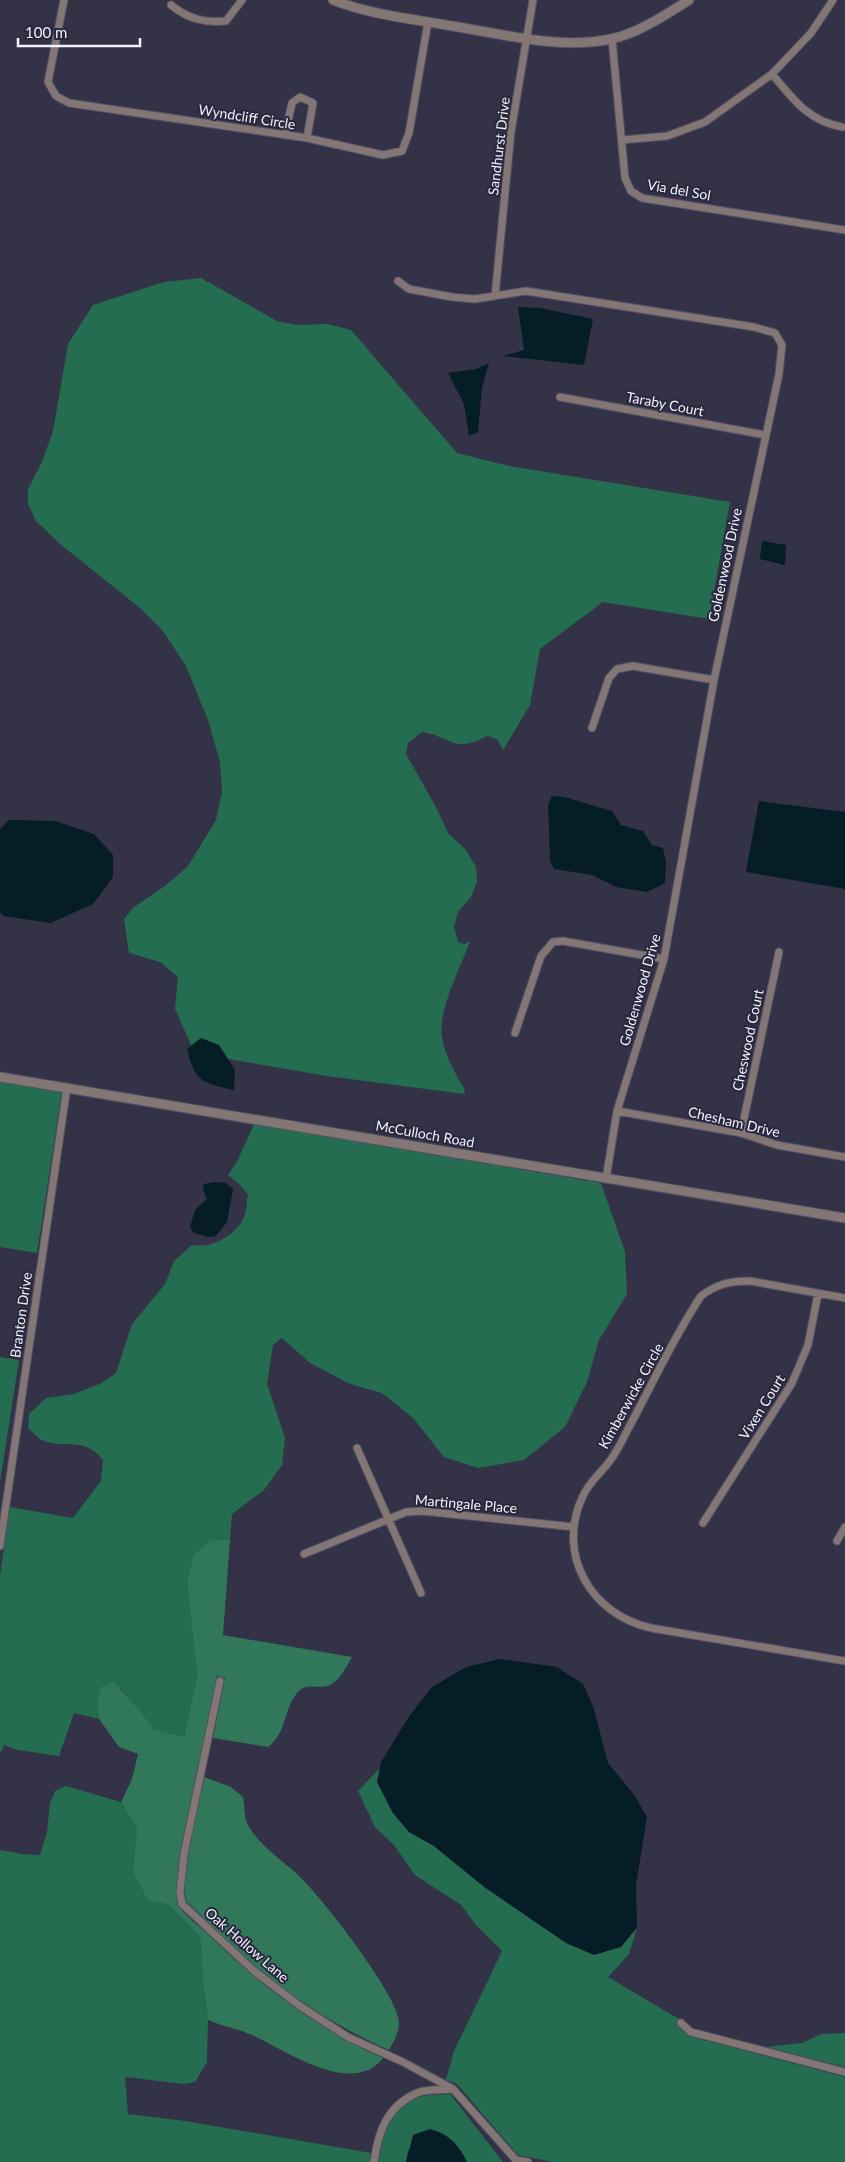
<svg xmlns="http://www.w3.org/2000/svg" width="845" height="2162" font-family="Lato,sans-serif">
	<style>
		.green { fill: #256d51 }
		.forest { fill: #31785b }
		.water { fill: #051d26 }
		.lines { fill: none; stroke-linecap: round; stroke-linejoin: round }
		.minor-casing { stroke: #515164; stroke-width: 9 }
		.tertiary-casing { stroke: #515164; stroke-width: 11 }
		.minor { stroke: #837674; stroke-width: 7 }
		.tertiary { stroke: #837674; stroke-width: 9 }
		.labels { text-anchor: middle; stroke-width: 4; stroke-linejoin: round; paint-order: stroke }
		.street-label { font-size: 14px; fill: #f1f1ff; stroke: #29283c }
	</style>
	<rect width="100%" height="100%" fill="#333247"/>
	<path class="green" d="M201,278L277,321L297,325L327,324L351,330L457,453L509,466L730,502L709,619L603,602L540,649L530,705L503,750L497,739L487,736C454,754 452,737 422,732L408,743L406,754L436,807L448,833L466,850L476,867L477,882L471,897L458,912L454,927L458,942L464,944L470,941C461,967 438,1009 442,1037C445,1056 455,1073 465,1090L464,1094L327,1076L217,1057L192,1047L175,1009L178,977L160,962L129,953L124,919L134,907L165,886L188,866L216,820L222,792L220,762L208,720L186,666L163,631L140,608L60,544L36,521L28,504V489L42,462L53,431L68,344L93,305L164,282Z
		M0,1081L62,1091L37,1253L0,1247Z
		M254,1124L601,1183L625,1252L627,1294L599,1340L587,1382L565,1427L524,1460L478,1468L444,1457L413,1418L382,1393L350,1384L310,1363L282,1338L273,1345L267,1384L285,1438L282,1465L264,1490L232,1514L230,1540H210L193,1556L187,1581L197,1677L184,1737L153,1729L143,1714L120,1688L97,1702L99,1719L74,1713L59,1756L18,1750L4,1745L0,1754V1575L10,1507L73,1518L101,1481L103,1460C83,1436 69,1449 44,1441C38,1439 33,1432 28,1428L29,1414L46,1398L74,1394L102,1383L116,1373L132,1324L165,1284L174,1261L192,1245C210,1249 235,1236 243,1219C247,1213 246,1202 248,1195L240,1185L228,1175L238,1160Z
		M0,1357L19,1360L0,1482Z
		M380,1768L377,1782L393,1813L409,1832L434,1846L483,1886L566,1943L621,1947L637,1928L629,1954L608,1977L679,2019L676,2024L689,2036L845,2077V2162H553L518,2155L457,2084L446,2080L454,2051L502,1951L476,1925L461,1905L415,1875L394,1845L375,1827L358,1791Z
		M66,1786L121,1802L137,1828L133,1872L147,1899L169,1905L200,1937L203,1983L208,2020L207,2062L195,2082L184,2084L125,2077L128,2114L185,2121L371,2153L370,2162H0V1850L22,1854L40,1855L47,1832L50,1803L55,1791Z
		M845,2033V2067L766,2047L802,2043L821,2034Z
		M450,2094L503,2162H467L453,2141L408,2150L406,2162H378C382,2136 391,2107 419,2097C428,2094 441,2095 450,2094Z"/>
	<path class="forest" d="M210,1540H230L223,1635L352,1657C346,1667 339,1683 327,1686C316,1689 306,1682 297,1693C283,1710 287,1733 268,1747L213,1738L225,1678L217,1676L180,1853L176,1892L178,1905C186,1917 201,1927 211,1937C263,1987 318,2029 383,2058C352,2098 286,2050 252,2035C238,2029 222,2026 208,2020L203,1983L200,1937L169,1905L147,1899L133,1872L137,1828L121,1802L132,1779L138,1754L119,1747L99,1719L97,1702L101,1687L114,1682L143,1714L153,1729L184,1737L197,1677L187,1581L193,1556Z
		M204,1777L231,1787L243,1797C245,1805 244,1816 247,1823C256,1843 283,1861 298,1875C320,1895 398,1995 399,2022C399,2033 394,2042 389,2050C341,2029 297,2001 256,1967C232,1947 209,1923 186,1901C179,1865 197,1813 204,1777Z"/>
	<path class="water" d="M518,307L540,308L593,319L584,365L503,356L524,350Z
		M489,363L482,388L478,432L469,436L464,404L448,373L476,369Z
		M762,541L786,545L785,565L760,559Z
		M552,796L564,797L612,811L621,825L643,831L652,845L663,848L666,862L665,883L647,892L616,887L592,875L554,869L550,861L548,805Z
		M759,801L845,812V889L746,872Z
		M9,820L55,821L94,834L113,855V877L93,904L51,923L3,916L0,912V829Z
		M201,1038L219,1045L235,1070L234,1090C202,1083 195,1082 187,1049Z
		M215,1182L226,1183L233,1189L227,1222L216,1236L209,1237L194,1233L190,1227L195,1210L207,1199L203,1189L204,1184Z
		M500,1659L557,1667L583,1684L593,1706L608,1763L635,1796L647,1817L636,1885L637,1927L621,1947L594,1955L566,1943L483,1886L434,1846L409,1832L393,1813L377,1782L381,1762L410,1715L432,1687L466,1667Z
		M430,2129C448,2133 460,2146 467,2162H406L413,2135Z"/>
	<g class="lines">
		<defs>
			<path id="minor" d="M64,0L48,82L56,96L69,103L307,138L383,155L402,151L409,133L428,22
				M171,5C188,19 205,23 226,21L242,0
				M612,39L625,178L631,191L642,198L845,230
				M772,74C793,99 808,121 842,127
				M285,135L292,103L300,97L313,103L307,138
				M622,140L667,136L705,122L772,74L811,33L833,0
				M398,281L409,289L452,297L475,299L526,291L754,327L775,333L782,345L779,374L714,680L664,959L617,1111L606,1179
				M495,296L511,132L533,0
				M560,397L765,435
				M592,728L609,678L617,669L633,666L714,680
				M515,1033L541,956L553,942L563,941L664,959
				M617,1111L741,1133L777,1145L845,1157
				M741,1133L779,952
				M845,1298L750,1281C730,1281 717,1284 701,1296C673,1338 652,1385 628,1429C622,1441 617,1452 609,1462C600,1474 588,1483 582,1498C556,1556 592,1615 651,1628L845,1661
				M357,1448L421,1593
				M703,1523L792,1383L808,1345L818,1294
				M837,1541L845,1527
				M0,1546L67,1087
				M304,1554L406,1512L422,1511L574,1527
				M220,1681L184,1854L180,1892L182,1904L253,1970L300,2006L348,2037L403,2062L453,2089L516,2160L528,2162
				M681,2023L691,2032L845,2072
				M374,2162C378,2132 387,2106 417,2093C427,2089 442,2090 452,2089"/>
			<path id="tertiary" d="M333,0C371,15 413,19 452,26C503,34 560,50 611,39C637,34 667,14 689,0
				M0,1077L845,1218"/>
		</defs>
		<use href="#minor" class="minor-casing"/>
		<use href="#tertiary" class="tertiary-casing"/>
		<use href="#minor" class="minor"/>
		<use href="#tertiary" class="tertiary"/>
	</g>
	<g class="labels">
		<g class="street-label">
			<text transform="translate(247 117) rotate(9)" y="5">Wyndcliff Circle</text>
			<text transform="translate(499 146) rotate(-83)" y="5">Sandhurst Drive</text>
			<text transform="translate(679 190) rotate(10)" y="5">Via del Sol</text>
			<text transform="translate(665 404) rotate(11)" y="5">Taraby Court</text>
			<text transform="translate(725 565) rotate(-78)" y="5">Goldenwood Drive</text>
			<text transform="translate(640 990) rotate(-74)" y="5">Goldenwood Drive</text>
			<text transform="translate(748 1040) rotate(-78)" y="5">Cheswood Court</text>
			<text transform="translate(734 1122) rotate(13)" y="5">Chesham Drive</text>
			<text transform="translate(425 1134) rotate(10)" y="5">McCulloch Road</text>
			<text transform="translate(21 1315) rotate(-82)" y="5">Branton Drive</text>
			<text transform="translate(631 1396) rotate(-61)" y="5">Kimberwicke Circle</text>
			<text transform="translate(762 1407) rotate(-58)" y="5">Vixen Court</text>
			<text transform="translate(466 1504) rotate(5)" y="5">Martingale Place</text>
			<text transform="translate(247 1945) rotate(41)" y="5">Oak Hollow Lane</text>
		</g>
	</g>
	<path d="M18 38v8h122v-8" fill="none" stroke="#f1f1ff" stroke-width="2.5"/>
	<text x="25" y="38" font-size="15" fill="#f1f1ff" stroke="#29283c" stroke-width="4" paint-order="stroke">100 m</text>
</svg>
